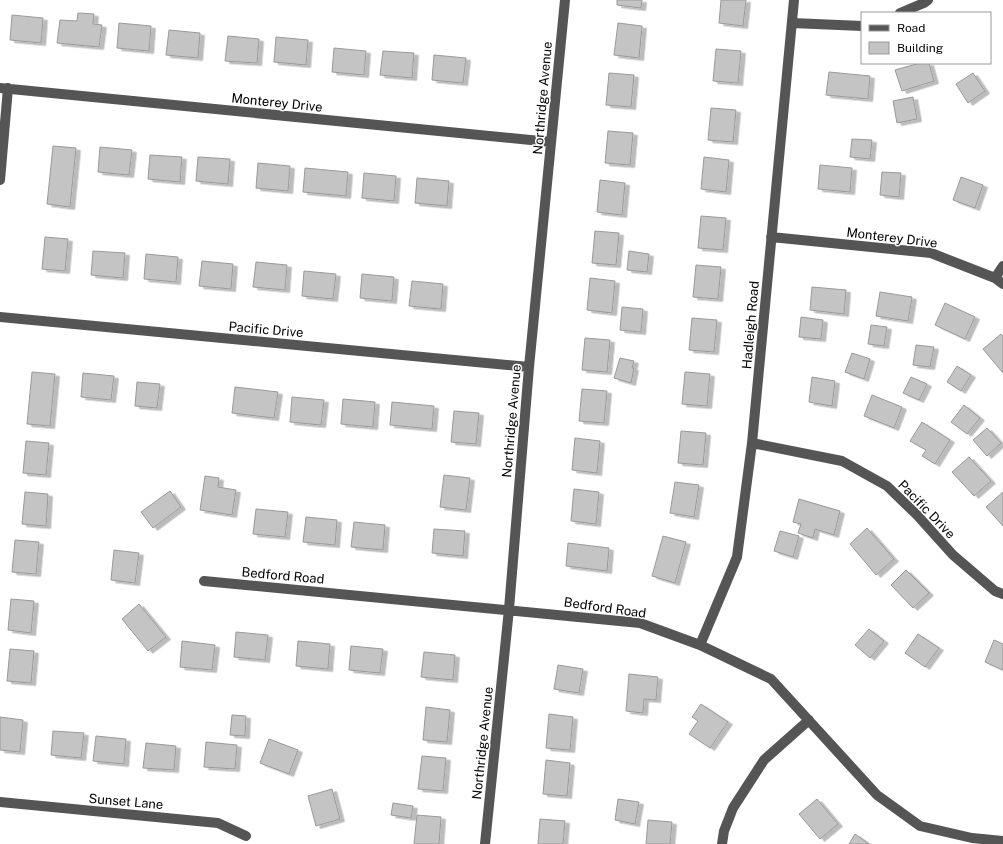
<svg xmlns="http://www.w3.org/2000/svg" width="1003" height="844" font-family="'Public Sans',sans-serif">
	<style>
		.building { fill: #c4c4c4; stroke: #999; filter: url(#shadow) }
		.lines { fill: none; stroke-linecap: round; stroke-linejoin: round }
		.minor { stroke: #555; stroke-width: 10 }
		.labels { text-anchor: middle; stroke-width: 3; stroke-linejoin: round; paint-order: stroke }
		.street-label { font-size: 13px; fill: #000; stroke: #fff }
	</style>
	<defs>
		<filter id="shadow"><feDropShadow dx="4.5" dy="2.5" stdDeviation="0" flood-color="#0004"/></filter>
	</defs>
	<rect width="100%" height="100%" fill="#fff"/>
	<path class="building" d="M617,0H642L641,8L617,5Z
		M721,0H746L743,26L719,23Z
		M78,13L94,14L93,24L102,25L99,47L57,43L60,20L77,21Z
		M12,15L43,18L41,43L10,40Z
		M119,23L151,26L149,51L117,48Z
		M618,23L642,26L639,58L614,55Z
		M169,30L200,33L198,58L166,55Z
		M228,36L259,39L257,63L225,61Z
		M276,37L308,40L306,65L274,62Z
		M334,48L366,51L364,75L332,72Z
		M716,49L741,51L738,83L713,81Z
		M383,51L414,53L412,78L380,75Z
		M434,55L466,58L463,83L432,80Z
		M920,63H929L934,81L902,91L895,70Z
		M829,72L870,76L868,99L826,95Z
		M609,73L634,75L631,107L606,105Z
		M973,73L985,91L968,103L956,84Z
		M913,97L917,119L897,123L893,101Z
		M711,108L736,110L733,142L708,140Z
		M608,131L633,133L630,165L605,163Z
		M852,139L872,140L870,159L850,157Z
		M53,146L76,148L70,207L47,204Z
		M100,147L132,150L129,175L98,172Z
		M150,155L182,157L180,182L148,179Z
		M198,157L230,159L228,184L196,181Z
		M704,157L729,160L726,192L701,189Z
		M258,163L290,166L288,191L256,188Z
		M820,165L852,168L850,192L818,189Z
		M305,168L348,172L346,196L303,192Z
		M882,172L901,173L899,197L880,195Z
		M364,173L396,176L394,201L362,198Z
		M961,177L983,185L975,208L953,200Z
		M417,178L449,181L447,206L415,203Z
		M600,180L625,183L622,215L597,212Z
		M701,216L726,218L723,250L698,248Z
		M595,231L619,233L616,265L592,263Z
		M45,237L68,239L65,271L42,269Z
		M93,251L125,253L123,278L91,275Z
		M629,251L649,254L647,272L627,270Z
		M146,254L178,257L176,282L144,279Z
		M202,261L233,264L231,289L199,286Z
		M256,262L287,265L285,290L253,287Z
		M696,265L721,267L718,299L693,297Z
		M304,271L336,274L333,299L302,296Z
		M362,274L394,277L392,301L360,298Z
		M590,278L615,281L612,313L587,310Z
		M412,281L443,284L441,309L409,306Z
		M812,287L846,290L844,314L810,310Z
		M880,292L912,297L908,321L876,316Z
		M945,303L975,317L965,339L935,325Z
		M622,307L643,309L641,332L620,330Z
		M801,317L823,320L821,339L799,337Z
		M692,318L717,320L714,352L689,350Z
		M871,325L887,327L884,346L868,344Z
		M1001,334L1003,336V373L983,349Z
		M585,338L610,340L607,372L582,370Z
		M916,345L934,347L930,367L913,365Z
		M852,353L870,359L864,379L845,372Z
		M620,358L634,361L632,368H634L631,383L614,378Z
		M957,366L971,375L961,391L947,382Z
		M32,372L55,374L50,426L27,424Z
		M685,372L710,374L707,406L682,404Z
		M83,373L114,376L111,400L81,397Z
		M812,377L835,381L832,406L809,402Z
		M911,377L927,384L919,400L903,393Z
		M137,382L160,384L157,408L135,406Z
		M235,387L278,392L274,418L232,413Z
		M582,389L607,391L604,423L579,421Z
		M872,395L902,407L894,428L864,416Z
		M292,397L324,400L321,425L290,422Z
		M343,399L375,402L373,427L341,424Z
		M392,402L434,406L432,429L390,425Z
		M964,405L980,418L967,434L951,422Z
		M454,411L479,413L476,444L451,442Z
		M922,422L950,440L935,464L922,456L926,450L910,441Z
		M987,428L1001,443L987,456L973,440Z
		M681,431L706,433L703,465L678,463Z
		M575,438L600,441L597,473L572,470Z
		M26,441L49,443L46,475L23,473Z
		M969,457L991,481L974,496L952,472Z
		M444,475L470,478L466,510L440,507Z
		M205,476L219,478L218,487L236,490L232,515L200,510Z
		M675,482L699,485L694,517L670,513Z
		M574,489L599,492L596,524L571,521Z
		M170,491L181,507L153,528L141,512Z
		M25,492L48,494L46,526L22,524Z
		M1003,492V526L986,507Z
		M799,499L840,511L834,535L815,529L813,538L798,533L801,524L793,522Z
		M256,509L288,512L285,537L253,534Z
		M306,517L337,520L335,545L303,542Z
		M354,522L385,525L383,550L351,547Z
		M867,528L894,559L876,575L850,544Z
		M434,529L465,531L463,556L432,553Z
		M780,531L799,536L793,557L774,551Z
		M663,536L686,542L675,583L652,576Z
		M15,540L39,542L36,574L12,572Z
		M568,543L609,548L607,571L566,566Z
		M114,550L139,553L135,583L111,580Z
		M906,570L929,593L913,608L891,585Z
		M11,599L34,601L31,633L8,630Z
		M139,604L166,637L148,651L122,619Z
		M869,629L884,641L870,658L855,645Z
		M236,632L268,635L265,660L234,657Z
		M918,634L939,648L925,667L905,653Z
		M994,640L1003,644V670L985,662Z
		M182,641L215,645L212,670L180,667Z
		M298,641L330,644L328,669L296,666Z
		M351,646L383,649L380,673L349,670Z
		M10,649L34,651L31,683L7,681Z
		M424,652L455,655L453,680L421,677Z
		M558,665L583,669L579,693L554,689Z
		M629,674L658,677L656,700L644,699L643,713L626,711Z
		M701,704L728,722L710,748L689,734L698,721L692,717Z
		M426,707L450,710L447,742L423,740Z
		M549,714L573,717L570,750L546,748Z
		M232,715L246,716L245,736L230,735Z
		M0,717L23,720L20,752L0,750Z
		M53,731L84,733L81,758L51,755Z
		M96,736L126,739L124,764L93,761Z
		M269,739L298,750L289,774L260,763Z
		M206,742L237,745L235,769L204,767Z
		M146,743L176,746L174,770L143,768Z
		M422,756L446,758L443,791L418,789Z
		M546,760L570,763L567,796L543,794Z
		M332,789L340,819L316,826L308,796Z
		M618,799L639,802L635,824L615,820Z
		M817,799L838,824L820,839L799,814Z
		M393,803L413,806L411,818L391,815Z
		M417,815L441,817L439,844H414Z
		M540,819L565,821L563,844H538Z
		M648,820L672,822L670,844H646Z
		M855,834L869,844H849Z"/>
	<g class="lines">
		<path class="minor" d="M900,13L924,3L928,0
			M792,23L862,26
			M0,88L551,142
			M0,180L8,88
			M771,237L931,253L995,278L1003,284
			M995,278L1003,266
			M0,317L529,367
			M752,443L842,461L887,486L917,515L953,555L995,591L1003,594
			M204,581L640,623L700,645L771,679L877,795L920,826L972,838L1003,841
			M700,645L737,557L752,443L794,0
			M0,802L218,823L246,836
			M485,844L509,609L529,367L565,0
			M722,844L724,831L733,808L764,760L809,720"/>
	</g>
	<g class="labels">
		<g class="street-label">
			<text transform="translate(542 98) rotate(-85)" y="5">Northridge Avenue</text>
			<text transform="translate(277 102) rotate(6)" y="5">Monterey Drive</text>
			<text transform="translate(892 237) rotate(7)" y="5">Monterey Drive</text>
			<text transform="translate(750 325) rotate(-85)" y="5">Hadleigh Road</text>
			<text transform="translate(266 329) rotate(5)" y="5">Pacific Drive</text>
			<text transform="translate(511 421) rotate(-85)" y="5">Northridge Avenue</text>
			<text transform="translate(927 509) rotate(46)" y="5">Pacific Drive</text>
			<text transform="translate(283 575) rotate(5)" y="5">Bedford Road</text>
			<text transform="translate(605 607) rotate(8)" y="5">Bedford Road</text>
			<text transform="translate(482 743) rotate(-84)" y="5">Northridge Avenue</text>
			<text transform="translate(126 801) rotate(5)" y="5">Sunset Lane</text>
		</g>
	</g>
	<rect x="861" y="12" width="130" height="52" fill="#ffffff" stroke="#999999"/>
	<rect x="869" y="25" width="20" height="6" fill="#555555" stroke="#999999"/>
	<text x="897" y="32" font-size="12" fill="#000000">Road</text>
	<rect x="869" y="42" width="20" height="12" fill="#c4c4c4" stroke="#999999"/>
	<text x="897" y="52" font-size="12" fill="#000000">Building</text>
</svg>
